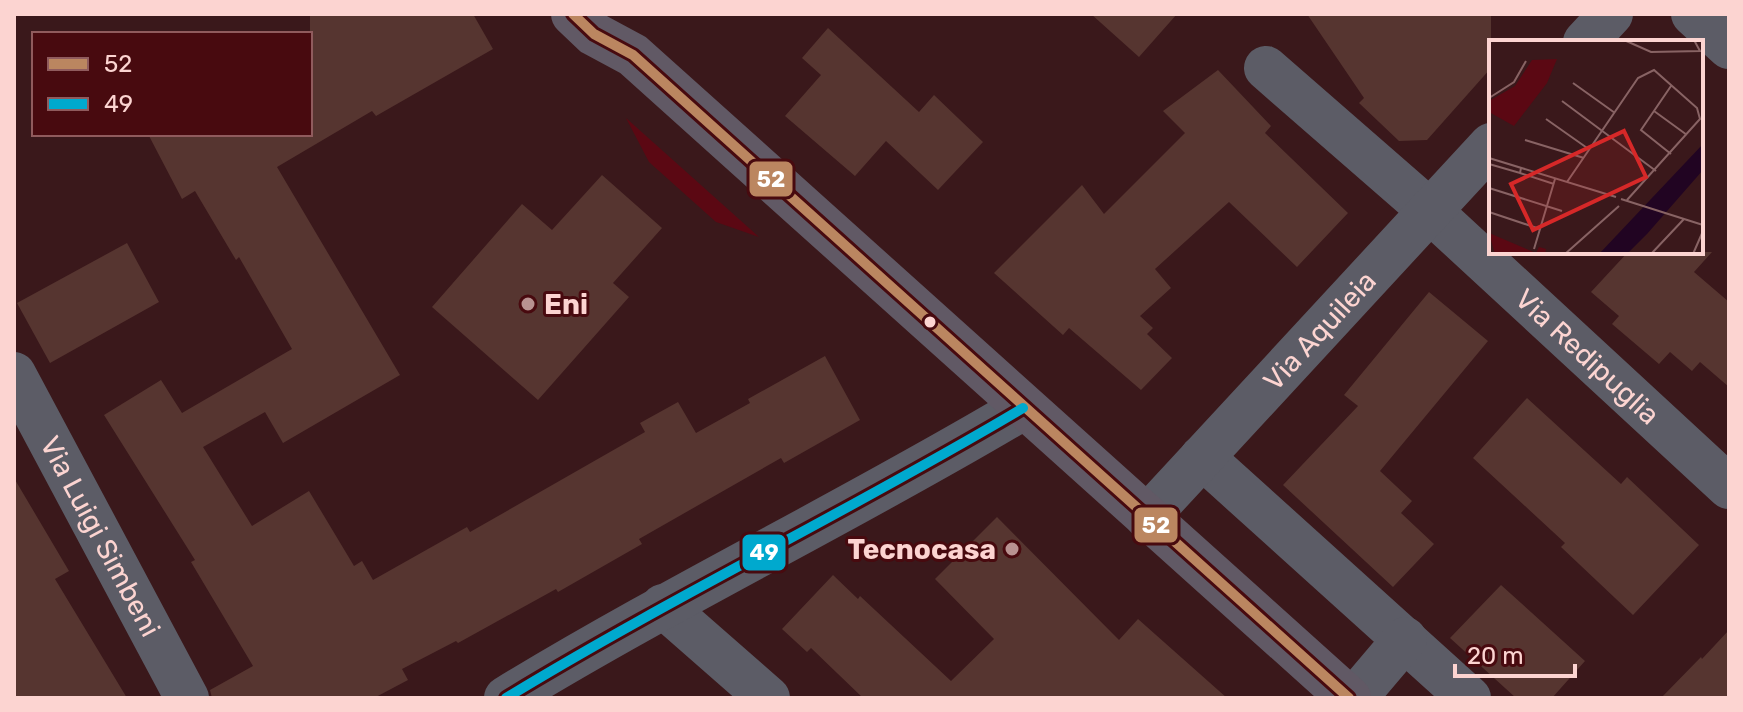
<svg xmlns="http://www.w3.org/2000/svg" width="1743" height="712" font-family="Rubik,sans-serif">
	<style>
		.green { fill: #5b0813 }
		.building { fill: #563530 }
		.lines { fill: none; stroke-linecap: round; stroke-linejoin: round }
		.minor { stroke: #5c5c66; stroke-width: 44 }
		.major { stroke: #615965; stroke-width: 44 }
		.bus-1-casing { stroke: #480a0f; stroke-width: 16 }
		.bus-2-casing { stroke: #480a0f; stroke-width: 16 }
		.bus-1 { stroke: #bb8660; stroke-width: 10 }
		.bus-2 { stroke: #00a9ce; stroke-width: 10 }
		.poi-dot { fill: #b89291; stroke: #480a0f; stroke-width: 3 }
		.bus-dot { fill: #fcd4d1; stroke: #480a0f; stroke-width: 3 }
		.labels { text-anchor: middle; stroke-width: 6; stroke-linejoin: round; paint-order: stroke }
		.poi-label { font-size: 28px; font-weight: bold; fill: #fcd4d1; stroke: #480a0f; text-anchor: start }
		.street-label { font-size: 28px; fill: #fcd4d1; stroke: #480a0f }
		.inset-road { fill: none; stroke: #886364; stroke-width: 2 }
		.view { fill: #d62828; fill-opacity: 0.15; stroke: #d62828; stroke-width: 4 }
		.inset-edge { fill: none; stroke: #fcd4d1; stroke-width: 4 }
		.line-badge { stroke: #480a0f; stroke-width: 3 }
		.badge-label { font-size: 22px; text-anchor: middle; font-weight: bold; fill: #fff }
	</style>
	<rect width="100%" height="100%" fill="#3a181b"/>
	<path class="green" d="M626,118L759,237L716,222L649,162Z"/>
	<path class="building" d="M310,14H473L493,49L376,116L372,111L277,167L400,375L283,443L265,412L203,447L252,526L309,491L354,566L362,561L373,580L467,527L470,532L645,432L640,423L678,402L696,433L750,403L748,399L825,356L860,420L784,463L781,458L639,539L642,544L558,592L556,589L458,643L456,641L402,669L408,680L374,698H212L210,690L253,666L191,562L195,560L104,415L161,380L182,413L292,349L239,257L236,260L195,191L182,199L148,134H310Z
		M1091,14H1177L1139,57Z
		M1307,14H1491V68L1427,140L1399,141L1359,103L1364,98Z
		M828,28L919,112L934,95L983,142L938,190L886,141L855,176L785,116L821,75L802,58Z
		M1218,70L1271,126L1265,133L1348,213L1297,267L1229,202L1155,269L1171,288L1140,316L1153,328L1147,334L1172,358L1141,390L1069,328L1063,335L994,273L1082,185L1104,214L1185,133L1163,111Z
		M602,175L662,228L613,283L629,297L538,400L432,307L522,204L552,230Z
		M127,243L159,302L50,363L17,303Z
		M1628,252H1712L1694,272L1729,302V387L1700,362L1692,371L1670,352L1659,364L1612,324L1619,316L1591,292Z
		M1429,292L1488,341L1380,471L1412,501L1401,513L1434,544L1393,587L1283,485L1358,406L1344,395Z
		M1527,398L1621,484L1627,477L1699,545L1633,615L1561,547L1565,543L1473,458Z
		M14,478L69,571L55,579L127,698H14Z
		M997,517L1119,640L1138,619L1227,698H863L811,648L807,652L782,629L833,575L858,599L860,596L951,681L994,639L935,579Z
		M1501,585L1585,661L1552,698H1516L1450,638Z
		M1729,630V698H1661L1701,657L1702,659Z"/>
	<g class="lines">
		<g class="minor">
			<path d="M1693,14L1729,47"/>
			<path d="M1585,42L1611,14"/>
			<path id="s1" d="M1266,68L1430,211L1729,487"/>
			<path id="s2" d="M14,374L187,698"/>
			<path d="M1202,457L1469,698"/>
			<path id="s3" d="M1147,517L1491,145"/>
			<path d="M663,606L768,698"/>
			<path d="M506,698C675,595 854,509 1023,408"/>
			<path d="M1355,698L1405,639"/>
		</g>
		<path class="major" d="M573,14L594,34L633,55L1349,698"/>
		<defs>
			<path id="bus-1" d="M573,14L594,34L633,55L1349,698"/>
			<path id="bus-2" d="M506,698C675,595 854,509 1023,408"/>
		</defs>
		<use href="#bus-1" class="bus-1-casing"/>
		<use href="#bus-2" class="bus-2-casing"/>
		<use href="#bus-1" class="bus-1"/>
		<use href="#bus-2" class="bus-2"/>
	</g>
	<g class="poi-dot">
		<circle cx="528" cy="304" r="8"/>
		<circle cx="1012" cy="549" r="8"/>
	</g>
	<circle class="bus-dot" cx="930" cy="322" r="7"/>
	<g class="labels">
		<g class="poi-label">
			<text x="544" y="314">Eni</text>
			<text x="996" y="559" text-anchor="end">Tecnocasa</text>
		</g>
		<g class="street-label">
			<text dy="10" stroke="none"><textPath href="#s3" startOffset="254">Via Aquileia</textPath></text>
			<text dy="10" stroke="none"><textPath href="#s1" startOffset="432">Via Redipuglia</textPath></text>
			<text dy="10" stroke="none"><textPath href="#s2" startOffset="184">Via Luigi Simbeni</textPath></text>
		</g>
	</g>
	<g transform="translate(1489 40)">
		<rect width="214" height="214" fill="#3a181b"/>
		<path d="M68,19L58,43L25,86L0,72V61L26,46L43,20ZM0,193L47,213L50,207L57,209L56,214H6Z" fill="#5b0813"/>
		<path d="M214,104V130L158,194L138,214H110Z" fill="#210422"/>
		<path class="inset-road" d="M135,0L162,12L211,11L205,0M84,43L126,73M182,46L152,90L182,114M0,58L25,42L37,21M73,61L167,131M165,71L198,95M57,79L101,110M36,100L95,118M0,118L127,157M0,124L31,133L32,128M31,133L65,144M78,142L149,38L165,30L208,68L211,79L138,160M0,148L73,171M132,159L214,185M0,172L51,189M45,209L66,139M76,214L130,166M162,214L195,179M204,214L214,191"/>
		<path class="view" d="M135,91L157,137L44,190L22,144Z"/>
		<rect width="214" height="214" class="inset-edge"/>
	</g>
	<g class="line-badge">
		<rect x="748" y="160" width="46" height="38" rx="8" fill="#bb8660"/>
		<rect x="1133" y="506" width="46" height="38" rx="8" fill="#bb8660"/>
		<rect x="741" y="533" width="46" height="39" rx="8" fill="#00a9ce"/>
	</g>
	<g class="badge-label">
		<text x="771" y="187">52</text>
		<text x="1156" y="533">52</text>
		<text x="764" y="560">49</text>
	</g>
	<rect width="1743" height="712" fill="none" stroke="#fcd4d1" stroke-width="32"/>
	<rect x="32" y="32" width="280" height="104" fill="#480a0f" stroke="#905b5d" stroke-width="2"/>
	<rect x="48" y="58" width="40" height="12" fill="#bb8660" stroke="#905b5d" stroke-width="2"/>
	<text x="104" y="72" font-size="24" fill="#fcd4d1">52</text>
	<rect x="48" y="98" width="40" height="12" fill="#00a9ce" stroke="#905b5d" stroke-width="2"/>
	<text x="104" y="112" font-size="24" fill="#fcd4d1">49</text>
	<path d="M1455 664v12h120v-12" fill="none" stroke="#fcd4d1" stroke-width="4"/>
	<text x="1467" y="664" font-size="24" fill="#fcd4d1" stroke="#480a0f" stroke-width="6" paint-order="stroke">20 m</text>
</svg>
